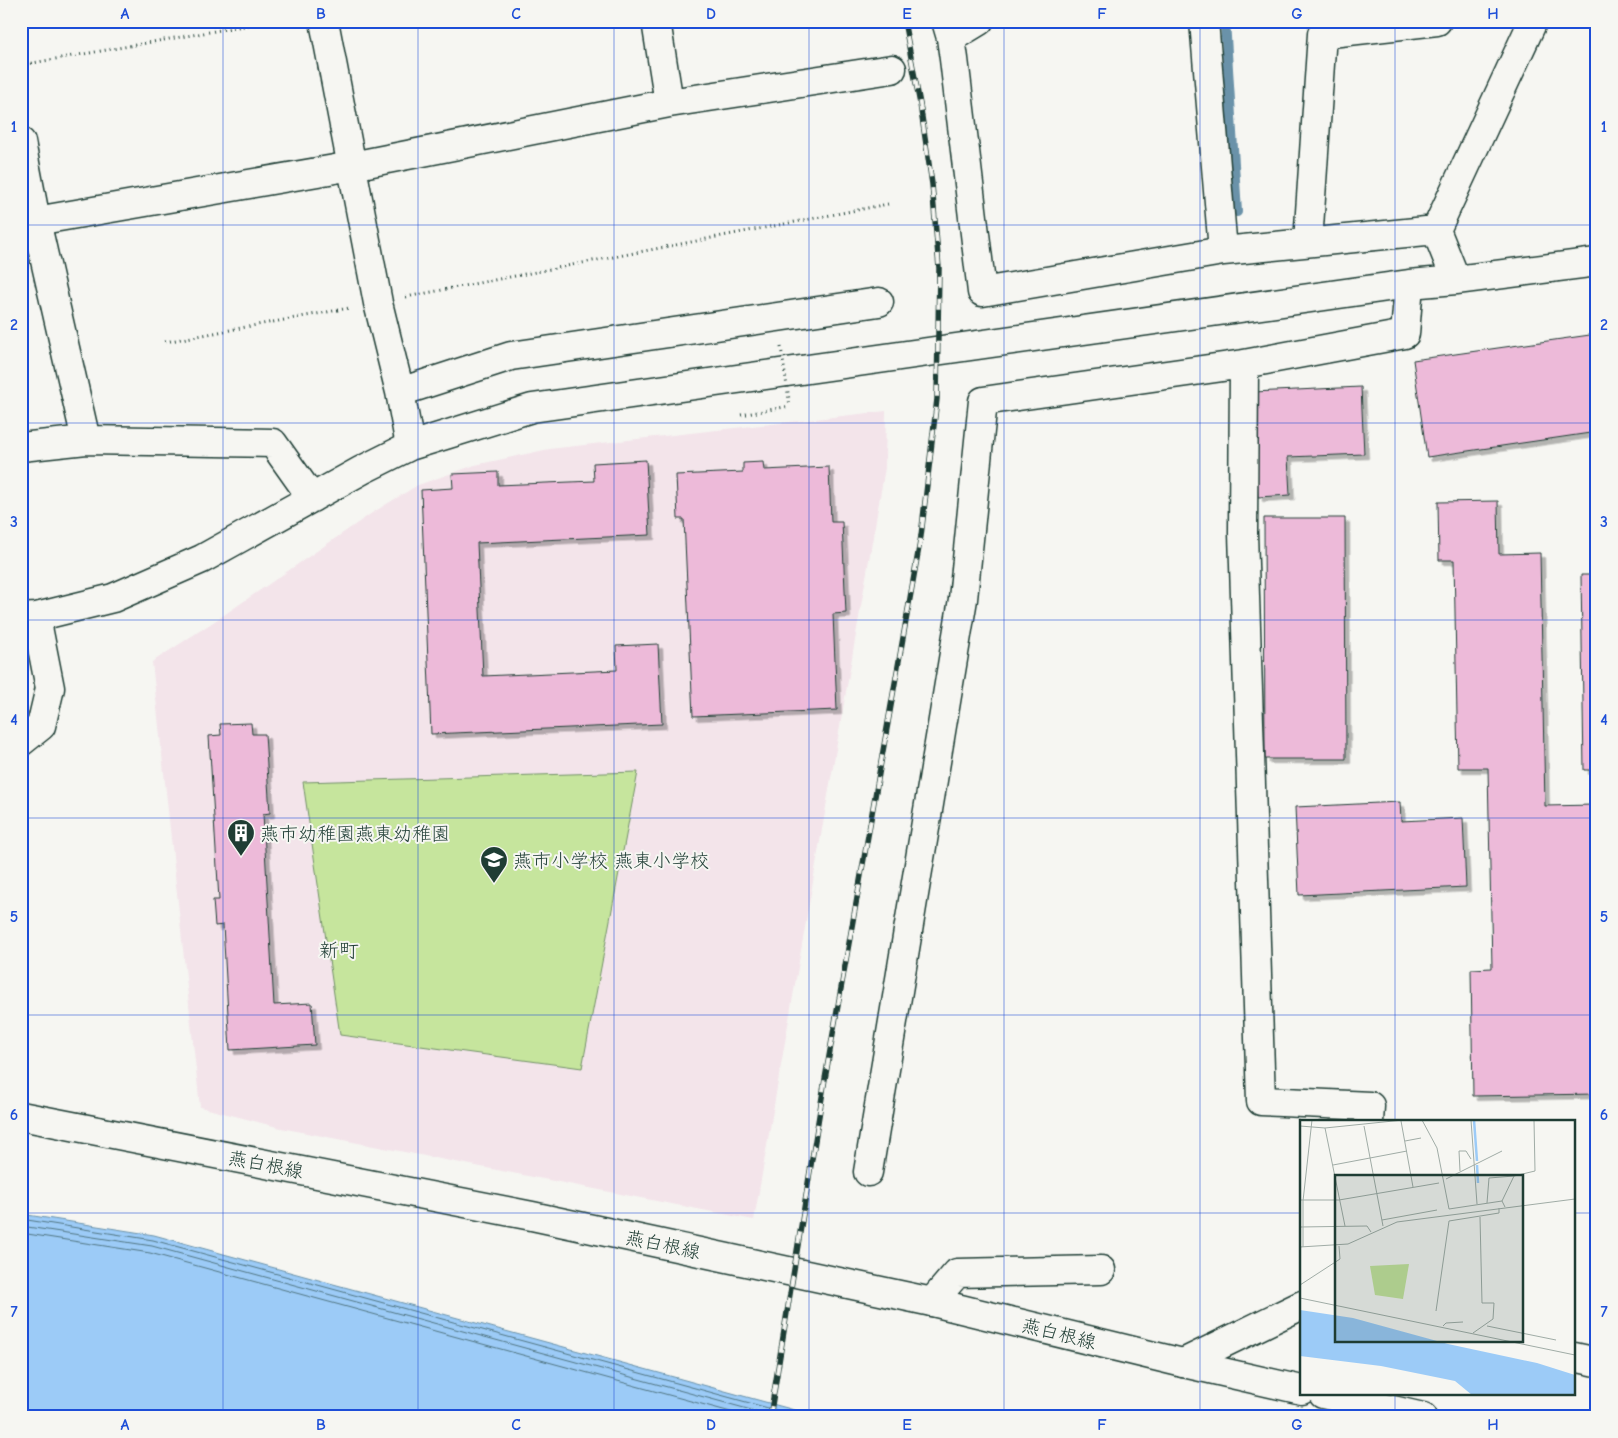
<svg xmlns="http://www.w3.org/2000/svg" width="1618" height="1438" font-family="'Comic Neue','Klee One',sans-serif">
	<style>
		.built { fill: #f3e4ea }
		.green { fill: #c6e59d; stroke: #729168 }
		.water { fill: #9ccbf7; stroke: #6a92a9 }
		.lines { fill: none; stroke-linecap: round; stroke-linejoin: round }
		.shore { stroke: #517682; stroke-width: 1 }
		.stream { stroke: #6a92a9; stroke-width: 10 }
		.building { fill: #edbad9; stroke: #1f3d34; filter: url(#shadow) }
		.minor-casing { stroke: #1f3d34; stroke-width: 31 }
		.major-casing { stroke: #1f3d34; stroke-width: 31 }
		.path { stroke: #1f3d34; stroke-width: 3; stroke-dasharray: 1 4; stroke-linecap: butt }
		.minor { stroke: #f6f6f2; stroke-width: 28 }
		.major { stroke: #f6f6f2; stroke-width: 28 }
		.rail-casing { stroke: #1f3d34; stroke-width: 5.5 }
		.rail { stroke: #f6f6f2; stroke-width: 4; stroke-dasharray: 11; stroke-linecap: butt }
		.path-bridge { stroke: #1f3d34; stroke-width: 3; stroke-dasharray: 1 4; stroke-linecap: butt }
		.grid { fill: none; stroke: #1d4ed8; stroke-width: 1; stroke-opacity: 0.55 }
		.labels { text-anchor: middle; stroke-width: 4; stroke-linejoin: round; paint-order: stroke }
		.poi-label { font-size: 19px; fill: #1f3d34; stroke: #f6f6f2; text-anchor: start }
		.street-label { font-size: 19px; fill: #1f3d34; stroke: #f6f6f2 }
		.neighbourhood-label { font-size: 20px; fill: #1f3d34; stroke: #f6f6f2 }
		.inset-river { fill: none; stroke: #9ccbf7; stroke-width: 2.5 }
		.inset-road { fill: none; stroke: #a0aca6; stroke-width: 1 }
		.view { fill: #1f3d34; fill-opacity: 0.15; stroke: #1f3d34; stroke-width: 2.5 }
		.inset-edge { fill: none; stroke: #1f3d34; stroke-width: 2.5 }
		.neatline { fill: none; stroke: #1d4ed8; stroke-width: 2 }
		.grid-label { font-size: 16px; text-anchor: middle; font-weight: bold; fill: #1d4ed8 }
	</style>
	<defs>
		<filter id="shadow"><feDropShadow dx="4.5" dy="4.5" stdDeviation="0" flood-color="#0004"/></filter>
	</defs>
	<rect width="100%" height="100%" fill="#f6f6f2"/>
	<filter id="ink" filterUnits="userSpaceOnUse"><feTurbulence type="fractalNoise" baseFrequency=".02" numOctaves="2"/><feDisplacementMap in="SourceGraphic" scale="10" xChannelSelector="R" yChannelSelector="G"/><feConvolveMatrix kernelMatrix="1 2 1 2 8 2 1 2 1" color-interpolation-filters="sRGB"/></filter>
	<g filter="url(#ink)">
		<path class="built" d="M886,411L885,468L754,1220L281,1128L200,1107L152,662L224,615L372,513L418,485L475,465L549,449Z"/>
		<path class="green" d="M638,772L582,1068L340,1035L303,782Z"/>
		<path class="water" d="M21,1214L154,1235L820,1417H21Z"/>
		<g class="lines">
			<path class="shore" d="M21,1219L153,1240L801,1417
				M21,1226L152,1246L777,1417
				M21,1233L150,1253L749,1417"/>
			<path class="stream" d="M1225,21L1237,212"/>
		</g>
		<path class="building" d="M1597,334V432L1427,457L1413,360Z
			M1361,387L1364,454L1288,457L1290,495L1258,497L1253,392Z
			M646,460L650,535L477,543L483,676L617,670L616,646L658,644L662,724L431,734L421,490L453,488L452,474L498,472V485L594,481L593,463Z
			M763,462L764,470L829,467L831,522H842L846,613L833,614L837,710L693,716L684,519H678L676,475L743,472V463Z
			M1498,501L1499,554L1540,553L1545,806L1594,805L1597,950V1094L1473,1096L1471,969L1492,968L1488,768H1458L1454,560H1439L1438,502Z
			M1264,518H1345L1346,759H1265Z
			M1581,575H1597V770H1584Z
			M251,723L252,734H265L270,813L263,814L274,1005L312,1003L315,1045L230,1050L223,925L215,926L213,900H219L209,736L221,735L220,724Z
			M1400,802L1401,821L1463,818L1466,887L1299,895L1295,807Z"/>
		<g class="lines">
			<defs>
				<path id="minor" d="M324,21L378,303L400,392L410,446
					M656,21L669,103
					M946,21L951,38L954,59L982,292L1223,251L1436,230L1456,280
					M1204,21L1223,251
					M951,38L979,21
					M21,142L36,221L86,440
					M21,221H36L352,166L669,103L892,69
					M1436,230L1533,21
					M1308,242L1322,34L1437,21
					M1244,364L1243,533L1261,1101L1370,1106L1369,1122
					M400,392L511,356L879,302
					M21,447L86,440L273,443L312,498
					M21,618L36,617L113,598L202,559L362,470L410,446L532,408L1409,284L1456,280L1597,262
					M21,742L41,726L50,688L36,617
					M868,1172L963,599L983,401L1244,364L1405,334L1409,284
					M932,1302L957,1273L1101,1270
					M1574,1357L1597,1362
					M1183,1363L1302,1305"/>
				<path id="major" d="M21,1116L532,1216L932,1302L1183,1363L1302,1390
					M1323,1394L1423,1417"/>
			</defs>
			<use href="#minor" class="minor-casing"/>
			<use href="#major" class="major-casing"/>
			<path class="path" d="M21,65L272,21
				M406,297L888,204
				M165,342L349,308
				M741,415L790,406"/>
			<use href="#minor" class="minor"/>
			<use href="#major" class="major"/>
			<defs>
				<path id="rail" d="M770,1417L825,1079L921,536L937,399L939,268L932,184L920,104L904,21"/>
			</defs>
			<use href="#rail" class="rail-casing"/>
			<use href="#rail" class="rail"/>
			<path class="path-bridge" d="M781,347L790,406"/>
		</g>
	</g>
	<path class="grid" d="M223,21V1417M418,21V1417M614,21V1417M809,21V1417M1004,21V1417M1200,21V1417M1395,21V1122M21,225H1597M21,423H1597M21,620H1597M21,818H1597M21,1015H1597M21,1213H1302M1574,1213H1597M1395,1394V1417"/>
	<defs>
		<symbol id="building-pin" viewBox="-11 -11 22 30"><path d="M0 17L-7.5 6A9.5 9.5 0 1 1 7.5 6Z" fill="#1f3d34" stroke="#f6f6f2"/><path d="M-4-6H4V6H1V3H-1V6H-4ZM-2.5-4.3h1.7v1.8h-1.7ZM.8-4.3h1.7v1.8H.8ZM-2.5-1h1.7V.8h-1.7ZM.8-1h1.7V.8H.8Z" fill="#fff"/></symbol>
		<symbol id="school-pin" viewBox="-11 -11 22 30"><path d="M0 17L-7.5 6A9.5 9.5 0 1 1 7.5 6Z" fill="#1f3d34" stroke="#f6f6f2"/><path d="M0-5L7-2L0 1L-7-2ZM-4 1L0 2.5L4 1V4Q0 6-4 4Z" fill="#fff"/></symbol>
	</defs>
	<g fill-rule="evenodd">
		<use href="#building-pin" x="225" y="817" width="32" height="43"/>
		<use href="#school-pin" x="478" y="844" width="32" height="43"/>
	</g>
	<g class="labels">
		<g class="poi-label">
			<text x="260" y="840">燕市幼稚園燕東幼稚園</text>
			<text x="513" y="867">燕市小学校 燕東小学校</text>
		</g>
		<g class="street-label">
			<text transform="translate(266 1164) rotate(11)" y="7">燕白根線</text>
			<text transform="translate(663 1244) rotate(12)" y="7">燕白根線</text>
			<text transform="translate(1059 1333) rotate(14)" y="7">燕白根線</text>
		</g>
		<g class="neighbourhood-label">
			<text x="339" y="957">新町</text>
		</g>
	</g>
	<g transform="translate(1300 1120)">
		<rect width="275" height="275" fill="#f6f6f2"/>
		<path d="M109,144L103,179L75,175L70,146Z" fill="#c6e59d"/>
		<path d="M0,190L53,198L148,224L237,243L275,255V275H172L155,261L81,246L0,236Z" fill="#9ccbf7"/>
		<path class="inset-river" d="M174,0L177,41M177,45L178,63"/>
		<path class="inset-road" d="M122,0L137,28L149,89L202,81L205,87M171,0L177,84M101,1L113,67M0,6L25,8L103,0M64,6L83,106M25,8L45,106M105,21L121,18M33,45L107,31M160,51L159,31H166L171,39M146,59L202,31M0,80H39L139,63M202,81L214,56L235,51L234,0M187,83L189,58L214,56M82,100L137,90M0,107L67,106L71,112M0,127L48,124L97,102L275,79M3,127V81L12,0M0,165L40,139L39,126M0,178L275,235M136,191L149,101L199,93V88M143,206L146,203L163,202M187,206L256,220M173,213L193,199L194,183H182L180,97"/>
		<path class="view" d="M35,55H223V222H35Z"/>
		<rect width="275" height="275" class="inset-edge"/>
	</g>
	<rect width="1618" height="1438" fill="none" stroke="#f6f6f2" stroke-width="55"/>
	<rect x="28" y="28" width="1562" height="1382" class="neatline"/>
	<g class="grid-label">
		<text x="125" y="19">A</text>
		<text x="321" y="19">B</text>
		<text x="516" y="19">C</text>
		<text x="711" y="19">D</text>
		<text x="907" y="19">E</text>
		<text x="1102" y="19">F</text>
		<text x="1297" y="19">G</text>
		<text x="1493" y="19">H</text>
		<text x="14" y="132">1</text>
		<text x="1604" y="132">1</text>
		<text x="14" y="330">2</text>
		<text x="1604" y="330">2</text>
		<text x="14" y="527">3</text>
		<text x="1604" y="527">3</text>
		<text x="14" y="725">4</text>
		<text x="1604" y="725">4</text>
		<text x="14" y="922">5</text>
		<text x="1604" y="922">5</text>
		<text x="14" y="1120">6</text>
		<text x="1604" y="1120">6</text>
		<text x="14" y="1317">7</text>
		<text x="1604" y="1317">7</text>
		<text x="125" y="1430">A</text>
		<text x="321" y="1430">B</text>
		<text x="516" y="1430">C</text>
		<text x="711" y="1430">D</text>
		<text x="907" y="1430">E</text>
		<text x="1102" y="1430">F</text>
		<text x="1297" y="1430">G</text>
		<text x="1493" y="1430">H</text>
	</g>
</svg>
